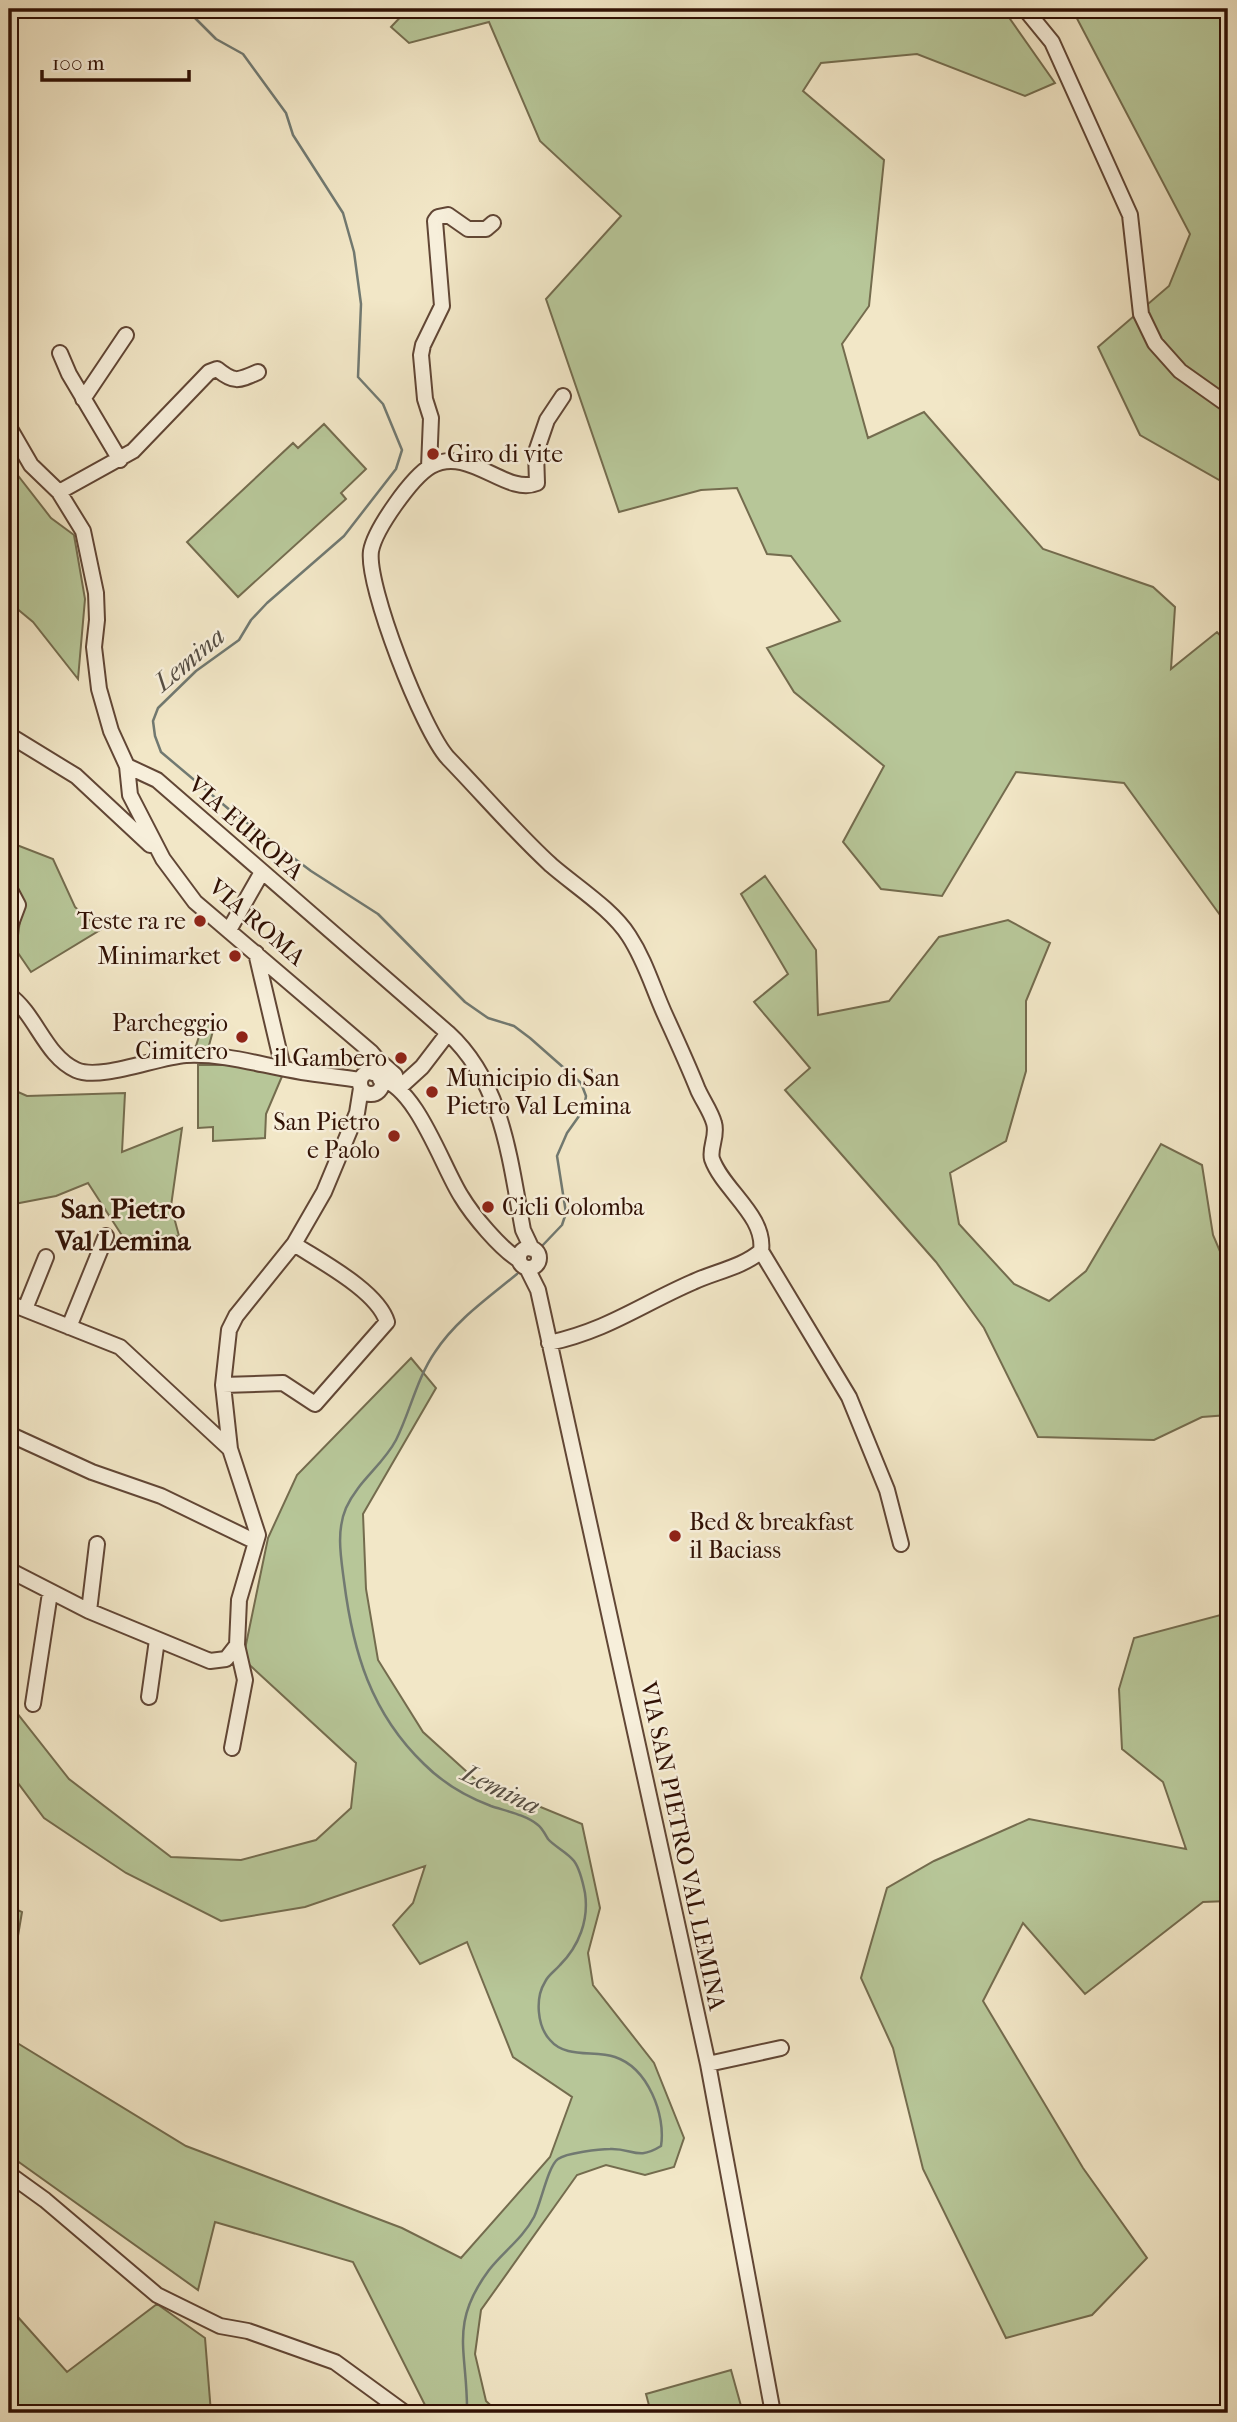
<svg xmlns="http://www.w3.org/2000/svg" width="1237" height="2422" font-family="'IM FELL French Canon',serif">
	<style>
		.green { fill: #b7c698; stroke: #746c4e; stroke-width: 2 }
		.lines { fill: none; stroke-linecap: round; stroke-linejoin: round }
		.stream { stroke: #717971; stroke-width: 2.5 }
		.minor-casing { stroke: #614635; stroke-width: 18 }
		.minor { stroke: #f7efdb; stroke-width: 14 }
		.poi-dot { fill: #8f2418; stroke: #f7efdb; stroke-width: 2.5 }
		.labels { text-anchor: middle; stroke-width: 5; stroke-linejoin: round; paint-order: stroke }
		.poi-label { font-size: 24px; fill: #311104; stroke: #f7efdb; text-anchor: end }
		.street-label { font-size: 24px; fill: #311104; stroke: #f7efdb }
		.water-label { font-size: 26px; font-style: italic; fill: #564e44; stroke: #f7efdb }
		.quarter-label { font-size: 28px; font-weight: bold; fill: #311104; stroke: #f7efdb }
	</style>
	<rect width="100%" height="100%" fill="#f2e7c7"/>
	<filter id="stains"><feTurbulence type="fractalNoise" baseFrequency=".00286" numOctaves="4"/><feColorMatrix values="0 0 0 0 .2 0 0 0 0 .09 0 0 0 0 .02 0 0 0 .5 -.17"/></filter>
	<radialGradient id="worn" r=".72"><stop offset=".6" stop-color="#630" stop-opacity="0"/><stop offset="1" stop-color="#630" stop-opacity=".3"/></radialGradient>
	<path class="green" d="M408,9H1003L1055,83L1025,96L917,54L821,63L803,91L884,160L869,306L842,344L868,438L924,412L1043,549L1153,587L1175,607L1171,669L1217,632L1228,644V926L1124,783L1016,772L942,896L881,889L843,842L884,766L794,692L767,648L840,621L791,556L767,554L737,488L701,490L619,512L546,299L621,216L540,141L489,22L409,43L391,27Z
		M1072,9H1228V485L1140,435L1098,347L1169,286L1190,234Z
		M324,424L366,469L341,493L346,499L238,597L187,542L293,443L298,448Z
		M9,464L51,518L74,535L85,599L78,679L33,622L9,602Z
		M9,842L53,859L75,907L100,930L31,972L16,950L23,898L9,880Z
		M765,876L816,950L818,1015L889,1001L939,937L1008,920L1050,943L1026,1001V1071L1006,1141L950,1173L959,1224L1014,1284L1049,1301L1086,1271L1161,1144L1202,1165L1213,1235L1228,1270V1415L1202,1417L1154,1440L1038,1437L984,1328L936,1262L785,1090L810,1068L754,1002L788,974L741,894Z
		M205,1018L216,1020L208,1049H195Z
		M198,1065H254L255,1071L283,1074L266,1114L265,1138L213,1141V1127L198,1128Z
		M9,1088L27,1096L125,1093L122,1152L182,1128L171,1206L179,1236L123,1237L88,1183L56,1196L9,1205Z
		M411,1358L436,1388L363,1514L366,1589L378,1660L423,1732L477,1781L582,1824L600,1908L588,1953L593,1985L654,2063L684,2138L674,2167L645,2175L606,2165L577,2175L481,2310L475,2354L486,2401L499,2413H429L353,2262L215,2222L198,2290L9,2155V2038L186,2146L402,2228L461,2258L550,2157L572,2097L513,2057L467,1942L420,1964L393,1925L413,1903L425,1866L305,1907L221,1921L126,1873L44,1818L9,1771V1703L69,1779L171,1857L241,1860L316,1840L351,1808L356,1763L243,1659L268,1538L297,1475Z
		M1228,1613V1901L1203,1902L1085,1994L1023,1923L983,2001L1083,2168L1147,2258L1092,2315L1006,2338L923,2169L893,2048L861,1978L887,1888L934,1861L1029,1819L1186,1849L1163,1782L1122,1749L1119,1689L1134,1638Z
		M9,1906L22,1912L9,1989Z
		M157,2304L205,2338L211,2413H9V2314L17,2316L67,2372Z
		M731,2370L743,2413H651L646,2394Z"/>
	<g class="lines">
		<path class="stream" d="M186,9L216,39L243,54L286,113L293,135L343,213L354,252L361,304L358,377L383,404L402,450L396,469L344,536L267,603L251,620L239,640L196,671L158,708L153,721L155,736L161,752L231,811L311,871L378,914L465,1002L488,1018L514,1026L530,1038L581,1083L586,1096L584,1109L567,1133L557,1156L566,1213L562,1225L542,1246
			M467,2413C468,2352 448,2325 489,2270C503,2252 523,2238 534,2217C541,2203 548,2166 558,2159C566,2153 600,2149 610,2149C633,2148 637,2161 661,2146C666,2115 648,2068 615,2057C594,2050 566,2059 550,2040C537,2026 535,1998 545,1982C548,1975 555,1971 560,1965C579,1946 589,1920 585,1893C583,1883 580,1869 574,1861C567,1852 555,1847 548,1839C545,1834 542,1828 538,1825C526,1815 506,1811 491,1806C467,1797 442,1782 424,1764C371,1713 353,1652 344,1581C341,1558 336,1531 346,1508C358,1481 383,1465 396,1440C410,1412 417,1378 435,1352C456,1320 488,1298 517,1274"/>
		<defs>
			<path id="minor" d="M1025,9L1052,42L1130,215L1141,314L1155,343L1180,371L1228,405
				M60,353L69,374L120,460
				M563,396L547,420L536,452L537,483C506,496 469,445 431,466C412,477 375,529 371,551C366,586 423,731 448,758C482,793 515,832 551,865C575,886 612,909 629,936C646,962 653,989 666,1017C677,1041 688,1065 698,1090C703,1101 711,1112 714,1123C718,1136 709,1148 712,1159C723,1190 766,1216 761,1251L849,1397L887,1490L901,1544
				M83,399L126,335
				M9,427L31,465L59,492L83,531L96,593L97,620L94,647L99,689L111,731L127,766L130,795L163,859L195,902L371,1052L377,1059L373,1073
				M429,467L431,418L425,399L421,355L423,345L442,306L435,221L438,217L448,215L468,229H486L493,223
				M59,492L133,451L209,372L217,369C234,383 238,381 258,372
				M9,735L76,776L150,845
				M127,766L157,780L448,1033C503,1083 510,1161 523,1230L532,1249
				M9,888L18,905L9,929
				M229,930L262,872
				M256,953L283,1068
				M9,995C36,1014 45,1056 76,1070C100,1081 157,1057 186,1055C226,1053 263,1066 302,1072C321,1075 341,1077 360,1080
				M377,1059L395,1075L399,1088L422,1067L448,1033
				M360 1083a11 11 0 1 1 22 0a11 11 0 1 1-22 0Z
				M380,1079C416,1086 442,1166 461,1196C473,1216 500,1248 519,1260
				M519 1258a10 10 0 1 1 20 0a10 10 0 1 1-20 0Z
				M527,1268L538,1290L708,2064L773,2413
				M9,1303L120,1347L230,1449
				M25,1309L46,1257
				M69,1327L106,1236
				M549,1343C608,1330 640,1305 693,1282C714,1272 743,1267 761,1251
				M223,1385L283,1383L315,1404L387,1322C378,1291 320,1261 294,1244
				M9,1434L92,1472L161,1496L256,1542
				M9,1570L89,1611L210,1661L226,1659L237,1645L239,1600L258,1535L230,1449L223,1385L229,1330L236,1316L294,1244L324,1192L357,1113L361,1088
				M89,1611L97,1544
				M149,1697L157,1640
				M33,1704L50,1593
				M232,1748L245,1680L237,1645
				M708,2064L781,2048
				M9,2174L45,2200L157,2295L220,2326L248,2331L335,2362L405,2413"/>
		</defs>
		<use href="#minor" class="minor-casing"/>
		<use href="#minor" class="minor"/>
	</g>
	<g class="poi-dot">
		<circle cx="433" cy="454" r="7"/>
		<circle cx="200" cy="921" r="7"/>
		<circle cx="235" cy="956" r="7"/>
		<circle cx="242" cy="1037" r="7"/>
		<circle cx="401" cy="1058" r="7"/>
		<circle cx="432" cy="1092" r="7"/>
		<circle cx="394" cy="1136" r="7"/>
		<circle cx="488" cy="1207" r="7"/>
		<circle cx="675" cy="1536" r="7"/>
	</g>
	<g class="labels">
		<g class="poi-label">
			<text x="447" y="462" text-anchor="start">Giro di vite</text>
			<text x="186" y="929">Teste ra re</text>
			<text x="221" y="964">Minimarket</text>
			<text x="228" y="1031">Parcheggio<tspan x="228" dy="28">Cimitero</tspan></text>
			<text x="387" y="1066">il Gambero</text>
			<text x="446" y="1086" text-anchor="start">Municipio di San<tspan x="446" dy="28">Pietro Val Lemina</tspan></text>
			<text x="380" y="1130">San Pietro<tspan x="380" dy="28">e Paolo</tspan></text>
			<text x="502" y="1215" text-anchor="start">Cicli Colomba</text>
			<text x="689" y="1530" text-anchor="start">Bed &amp; breakfast<tspan x="689" dy="28">il Baciass</tspan></text>
		</g>
		<g class="street-label">
			<text transform="translate(246 828) rotate(41)" y="8">VIA EUROPA</text>
			<text transform="translate(257 922) rotate(41)" y="8">VIA ROMA</text>
			<text transform="translate(683 1846) rotate(78)" y="8">VIA SAN PIETRO VAL LEMINA</text>
		</g>
		<g class="water-label">
			<text transform="translate(189 659) rotate(-40)" y="9">Lemina</text>
			<text transform="translate(501 1789) rotate(26)" y="9">Lemina</text>
		</g>
		<g class="quarter-label">
			<text x="123" y="1218">San Pietro<tspan x="123" dy="32">Val Lemina</tspan></text>
		</g>
	</g>
	<rect width="1237" height="2422" fill="none" stroke="#f2e7c7" stroke-width="35"/>
	<rect x="10" y="10" width="1216" height="2401" fill="none" stroke="#311104" stroke-width="3.5"/>
	<rect x="18" y="18" width="1202" height="2387" fill="none" stroke="#311104" stroke-width="2"/>
	<path d="M42 70v10h147v-10" fill="none" stroke="#311104" stroke-width="3.5"/>
	<text x="52" y="70" font-size="21" fill="#311104" stroke="#f7efdb" stroke-width="5" paint-order="stroke">100 m</text>
	<rect width="100%" height="100%" filter="url(#stains)"/>
	<rect width="100%" height="100%" fill="url(#worn)"/>
</svg>
